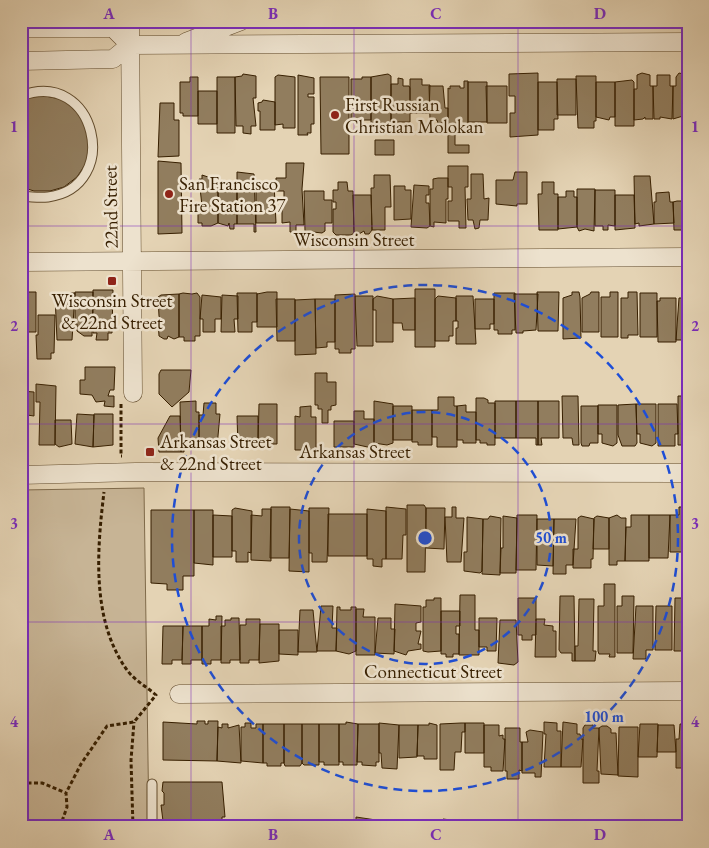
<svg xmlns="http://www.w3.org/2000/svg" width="709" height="848" font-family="'EB Garamond',serif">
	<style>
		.green { fill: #c7b495; stroke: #7f6a4a }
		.building { fill: #917d5e; stroke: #371f00 }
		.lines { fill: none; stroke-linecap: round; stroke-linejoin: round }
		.lane-casing { stroke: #624c2d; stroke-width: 11 }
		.street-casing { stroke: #624c2d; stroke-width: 19 }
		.path { stroke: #371f00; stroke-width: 3; stroke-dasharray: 4 2.5; stroke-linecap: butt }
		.lane { stroke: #ede2ce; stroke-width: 9 }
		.street { stroke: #ede2ce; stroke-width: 18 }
		.grid { fill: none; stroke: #7b2cbf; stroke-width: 1; stroke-opacity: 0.55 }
		.ring { fill: none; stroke: #1d4ed8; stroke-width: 2.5; stroke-dasharray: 9 6 }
		.poi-dot { fill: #8f2418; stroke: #ede2ce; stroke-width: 2 }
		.labels { text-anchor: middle; stroke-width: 5; stroke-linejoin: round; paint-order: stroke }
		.poi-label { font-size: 19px; fill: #371f00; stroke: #ede2ce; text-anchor: start }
		.street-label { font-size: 19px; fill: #371f00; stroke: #ede2ce }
		.centre { fill: #1d4ed8; stroke: #ede2ce; stroke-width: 2.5 }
		.ring-label { font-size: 15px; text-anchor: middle; font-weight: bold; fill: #1d4ed8; stroke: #ede2ce; stroke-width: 5; stroke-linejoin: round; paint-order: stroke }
		.neatline { fill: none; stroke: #7b2cbf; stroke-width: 2 }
		.grid-label { font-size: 16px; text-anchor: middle; font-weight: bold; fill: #7b2cbf }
	</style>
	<rect width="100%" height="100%" fill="#e4d3b4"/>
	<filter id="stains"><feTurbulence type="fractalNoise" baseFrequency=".004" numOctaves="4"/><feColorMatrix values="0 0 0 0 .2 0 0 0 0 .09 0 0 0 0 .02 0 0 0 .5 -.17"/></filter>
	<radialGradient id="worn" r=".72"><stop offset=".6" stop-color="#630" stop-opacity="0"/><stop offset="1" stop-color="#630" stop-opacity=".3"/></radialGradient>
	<path class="green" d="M144,488L149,827H21V490Z"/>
	<path class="building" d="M538,73V135L510,137V113H515V96H509V74Z
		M642,73L650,75V86H653V119H645V117L643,119L634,120V89H637V75Z
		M679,73L688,75V119H683V116L673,119V86H676V77Z
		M243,74L256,76V98H253L256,126H251V134L243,133V126H236L235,77L242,76Z
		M388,74L391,76V122H388V129H375V123H371V77Z
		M278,75L295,77V128H283V124L275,125V77Z
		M298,75L314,78V94H308V97H314V124H311V133H307L308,135H298Z
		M657,75H670V86H673L672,119L660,117V119H654L653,86H657Z
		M576,76H596V121H594V128H578Z
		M190,77H198V116H183V113H180V82H190Z
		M217,77H235V133H217Z
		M320,77H349V154H321Z
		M362,77H371V120H351V79H362Z
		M398,78L403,79V86H409L410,88V122H391V84H398Z
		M410,79H422V85H430L429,113H410Z
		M557,79H576V115H557Z
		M632,80L634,82V126H615V82Z
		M464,81H468V129H455V145H469V153H448V88L450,89V86H460V88H464Z
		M468,82H487V122H468Z
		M538,82H557L558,119H554V130H538Z
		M596,82H615V117H610L609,120L596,117Z
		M429,86H443L445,108H448V123H438L437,120H430Z
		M486,86H507V123H487Z
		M198,91H217V124H198Z
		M45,96L61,99L75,109L84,121L90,150L85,165L77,177L64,187L50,191H34L21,187V101L29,97Z
		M263,100L275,102V130H260V111H258V103L262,102Z
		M160,103H174V120H179V156L158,157Z
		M375,140H394V155H375Z
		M158,161L181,163L182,233L158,234Z
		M286,163H304L302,189L304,225H296V232H290V222L282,223V198H284V191H276V178H286Z
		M448,166H468V187H465L466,228H459V221H448V201H452V187H448Z
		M237,172L254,174L256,232H254V224H237Z
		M515,172H527V204H517V206L496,204V180H513Z
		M471,174H483L484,199L489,198L488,220H480L479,228L475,229L473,220H468L467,199H471Z
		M202,175L214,179L218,186V223L211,226H202V223H198V206H202L199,179H202Z
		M374,175H390L391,207H385V230H372L371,188H374Z
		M634,176H650L654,224L639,226V223L635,224Z
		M438,178H448V199H446V223L434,222V227L430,226V189H433V179Z
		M338,182H347L348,191H353L354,233L351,235H336L333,232V209H336V202H333V190H338Z
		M542,182H554V194H558V230H539L538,194H542Z
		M218,183H237V224H234V229H230L229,223L228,226L218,223Z
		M259,183H274L276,223H256V191H259Z
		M414,185L429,186V195H426V203H429L430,226L427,228L411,227Z
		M394,186H405V190H411V219L394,220Z
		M577,189H595L594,231L585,229L579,231L577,227Z
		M595,190H615V226L608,225V230H603V226H595Z
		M304,191H324V200H332V223H325V231L322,233L305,231Z
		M566,191H574V197H577V227L558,229V197H566Z
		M669,192L670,202H673L674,223L654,224V202H656V193Z
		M353,195H371L372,230L369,234H365L364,231L359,234L354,233Z
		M615,195H634L635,228L615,230Z
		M677,201H688V228H683V230H674L673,202Z
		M415,289H435V347H415Z
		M93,290H113L112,333H108V340H96L97,333H93Z
		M21,292H36V332H22Z
		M75,292H93L92,336H84L77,331V324H75Z
		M267,292H277V327H257V294Z
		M537,292H559L558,331H538Z
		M572,292H579L580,297L581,338L563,339V298L572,295Z
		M591,292H599V332H582V298L590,294Z
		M610,292H618V337H601V297H610Z
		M628,292H637L638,335H628V338H621V298H628Z
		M60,293H75L72,340H57L55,295H60Z
		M183,293L192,294L197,293L200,297V336H195V341H184V337H179V294Z
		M237,293H257V322H252V332H238Z
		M494,293H515V330H512V334H498V330H494Z
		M640,293H657V337H640Z
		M179,294V337L174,339L168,336L167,339H164L159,336L158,321H161L159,316L158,297L161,295Z
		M355,294V349H351V353H339V349H335V295Z
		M514,294H538L536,330L523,331V333H516Z
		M202,295L221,297V319H215V332H203V319H200Z
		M222,295L238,296V319H234L235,332H221Z
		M355,296H373V346H357Z
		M377,296L393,299V342H376V310H373V299Z
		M438,296L456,298V321H453V336H449V341H435V299Z
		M456,296H473L476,344H456V328H458V321H456Z
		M415,298V330H403L402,323H393V299Z
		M660,298H676V342H658L657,301H660Z
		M679,298H688V340H676Z
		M276,299H295V341H277Z
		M315,299L316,354L295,355V300Z
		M315,299H335V342H327V347L316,348Z
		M475,299H494V324H490V329H475Z
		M38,315H55L54,353H51V359H37L36,335H38Z
		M85,367H115L114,390H110L108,396H114V407L104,406L105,401L96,402L92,395L80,394V380H85Z
		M161,370H191L189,392L172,407L159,394V374Z
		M315,373H327V382H336V405L331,406V410H328V423H322V409H318V405H315Z
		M36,384L56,386L55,445H39L40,402H36Z
		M21,391L34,392V416L27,415V419H21Z
		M562,396H578L579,445H573L572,438H563Z
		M678,396H688V445H678Z
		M438,397H454V406H457V447H437V437H432V410H438Z
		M476,398H484L488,400V403H495V445H487V443H480V440H476Z
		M196,401V412H199V447L184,448V452H181L180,402Z
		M374,401L393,404V443L387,445L374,443Z
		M495,401H516V438H495Z
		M516,401H538V445H536V438H516Z
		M538,401H559V438H541L542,445H538Z
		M204,403H216V414H220L217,447H199V415H203Z
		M259,404H277V444H258Z
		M636,404L637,443L635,446H622L618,435V405Z
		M636,404H656V443L652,446L640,443V434H637Z
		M658,404H677L678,434H675V446H658Z
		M466,405V412H476V443H463V440H457V406Z
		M598,405H617V443L613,446L602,443V434H598Z
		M311,406V417H316V450H295V416L300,417V407Z
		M393,406H412V440H393Z
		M581,406H598V443H590L589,446H582L581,443Z
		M412,410H432V445H418V442H412Z
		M354,411H364V419H374V445L372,448L354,444Z
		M77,414L94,415L93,447L75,444Z
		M94,414H113V445L93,447Z
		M170,416H180L181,452H159L158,438Z
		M237,416H258V448H238Z
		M55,420H71L72,444L59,447L55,444Z
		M334,421H354V447H334Z
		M407,505H424L426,508L425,572H407Z
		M271,507H290L289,558H270Z
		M386,507L406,509V535H403L402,559H386Z
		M452,507H456V518H464L461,562H447L445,517H452Z
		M679,507H686L688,515V552H670V515H679Z
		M235,508L252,511L251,553L248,552V562H236V551H232V510Z
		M309,508H329L327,562H312V553H309Z
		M426,508H445L444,549L426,548Z
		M262,509H271V561L251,560V515L262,516Z
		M290,509L309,511V572L289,571Z
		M367,509L386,511V559H382V567L373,566V559H367Z
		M151,510H194V576H183V590H167V584L151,583Z
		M194,510H213V565L194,563Z
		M328,514H367V556H328Z
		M213,515L232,516V557H213Z
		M517,515H537L536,570H516Z
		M617,515L621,518H626L625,561H617V565H609V518Z
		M631,515H649V561H625L626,527H631Z
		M649,515H670L668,558H649Z
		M490,516L501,518L500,575L482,574L483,519H488Z
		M503,516L517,518L516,573H500L501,548H503Z
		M581,516L594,519L593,559H591V568H573V549H578V518Z
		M597,516L609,518V549H593L594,518Z
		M467,517L483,519L482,571L480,573L464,571V552H467Z
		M537,519H554L553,566L537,565Z
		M554,519H576L573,565H566V574H553Z
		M604,584H615V657H609L610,654H599L598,651V606H604Z
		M460,595H475V630H479V655H459Z
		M560,596H574L575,661H572V653H561L559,650Z
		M622,596H634L633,653H617V606H622Z
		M434,598H441V651L428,652L423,651V607H426V600H434Z
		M518,598H536V635H532V640H522V635H518Z
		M675,598H688V651H674Z
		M579,599H594L593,651H596L595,661H575V646H578Z
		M395,604L421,606V622L416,623V631H421L418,644H421V649L408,651L406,655L394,651Z
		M321,606H333L332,628H337L336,651H317Z
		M636,606H653V650H646V659H633Z
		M656,606H672V650H655Z
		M337,607H340V610H351V607H356V651L349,654L336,651Z
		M356,609H364L363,617H375V655H356Z
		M300,610H313L317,652H298Z
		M441,611H460V626H456V634H459V654H453V657H446V654H441Z
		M216,616H222L221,660H211V664H202V626H209V619L216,620Z
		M231,618H239L240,660H230V663H221V626H225V620H231Z
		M378,618H391V629H395L394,654L375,653Z
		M479,618H497L496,651H487V647H479Z
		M246,619H260L259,660H249V663H240V625H246Z
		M536,619H545L544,625L553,626V631H556V657H535Z
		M500,620H516L518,662L514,665L498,663Z
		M260,624H279V661L259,663Z
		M163,626H183L182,660H172V664H162Z
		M183,626H202V660H191V664H182Z
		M279,630H298V655L279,654Z
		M197,721H205V724H208V721H218L217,761L163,760V722L197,724Z
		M346,722L358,724L357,765H343V762H339V724H346Z
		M544,722L557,723V731H561V767H544L546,734H544Z
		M563,722L577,724V734H580L581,739H583L581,767H561Z
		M245,723H251V728H256V724H263V763L241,761V727H245Z
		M379,723L399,725L397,769L382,768L381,753H379Z
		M429,723L437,725V759H424V756H417L418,725H429Z
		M461,723H465V732H462L461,752H455L454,770H440V724Z
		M465,723H484V753H465Z
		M222,724H228V728L239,725L241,763L217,761L218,727L222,728Z
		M263,724H284V763H281V766H267V763H263Z
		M284,724H302V763L300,766H285L284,763Z
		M302,724H319V765H304L302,763Z
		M319,724H339V765H324V762H319Z
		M358,724H379V762H376V766L362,765V762H357Z
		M640,724H658L657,757H638Z
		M680,724H688V768H676V739H679Z
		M399,725H418L417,757L399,758Z
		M484,725H499V736L503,735V739H505L503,771H491V767H484Z
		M585,725H593V728H599L597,771H599V783H583V728Z
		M658,725H674L676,752H657Z
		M602,726H607L611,729V733H616L618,775L601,774L599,728Z
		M619,727H638V777L618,776Z
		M505,728H520V742H522V771L519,770V779H507V771H505Z
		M530,730L543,732L541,777H535V773H522V742H528L526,732Z
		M163,782H222L225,817H222V821H163L161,805H164V793L162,791Z
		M356,817L376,820L378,827H356Z
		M443,819L466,822V827H443Z
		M513,820L533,821V827H509V823H513Z
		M551,820L562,821V827H533V823H551Z
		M571,820V823H590V827H562V821Z
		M474,821H485V827H466V824H474Z
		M485,821L509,823V827H485Z
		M590,821H614V827H590Z
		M614,821H619V824H633V827H614Z"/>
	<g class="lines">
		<defs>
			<path id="lane" d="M21,96C96,67 123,187 48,197C40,198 30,197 21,196
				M152,827V784"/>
			<path id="street" d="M130,21L133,393
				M21,28H113L130,45
				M186,42L241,21
				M21,61L113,59L130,45L688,42
				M21,262L688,257
				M21,475L136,472L688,473
				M179,694L688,691"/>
		</defs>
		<use href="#lane" class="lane-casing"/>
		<use href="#street" class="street-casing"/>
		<path class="path" d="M121,404V456H122
			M21,783H42L66,793
			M60,827L67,807L66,793L81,764L107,726L134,722L156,695C147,687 134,680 127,670C91,620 97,550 104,492
			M133,827L131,760L134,722"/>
		<use href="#lane" class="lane"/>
		<use href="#street" class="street"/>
	</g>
	<path class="grid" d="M191,21V827M354,21V827M518,21V827M21,226H688M21,424H688M21,622H688"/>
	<g class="ring">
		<circle cx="425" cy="538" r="126"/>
		<circle cx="425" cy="538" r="253"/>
	</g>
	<g class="poi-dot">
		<circle cx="335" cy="115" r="5"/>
		<circle cx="169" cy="194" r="5"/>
		<rect x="107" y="276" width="10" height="10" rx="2.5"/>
		<rect x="145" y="447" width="10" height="10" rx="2.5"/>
	</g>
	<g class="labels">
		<g class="poi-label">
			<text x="345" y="111">First Russian<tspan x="345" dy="22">Christian Molokan</tspan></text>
			<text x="179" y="190">San Francisco<tspan x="179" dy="22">Fire Station 37</tspan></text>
			<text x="112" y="307" text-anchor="middle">Wisconsin Street<tspan x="112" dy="22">&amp; 22nd Street</tspan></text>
			<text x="160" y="448">Arkansas Street<tspan x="160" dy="22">&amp; 22nd Street</tspan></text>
		</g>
		<g class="street-label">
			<text transform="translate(110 207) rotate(-91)" y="7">22nd Street</text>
			<text x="354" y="246">Wisconsin Street</text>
			<text x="355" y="458">Arkansas Street</text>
			<text x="433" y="678">Connecticut Street</text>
		</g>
	</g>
	<circle cx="425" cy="538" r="8" class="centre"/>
	<g class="ring-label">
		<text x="551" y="543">50 m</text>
		<text x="604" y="722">100 m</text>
	</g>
	<rect width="709" height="848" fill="none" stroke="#e4d3b4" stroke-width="55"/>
	<rect x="28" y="28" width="654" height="792" class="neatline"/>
	<g class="grid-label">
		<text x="109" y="19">A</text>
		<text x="273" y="19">B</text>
		<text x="436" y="19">C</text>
		<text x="600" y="19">D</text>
		<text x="14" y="132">1</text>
		<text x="695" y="132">1</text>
		<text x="14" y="331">2</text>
		<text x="695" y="331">2</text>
		<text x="14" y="529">3</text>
		<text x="695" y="529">3</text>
		<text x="14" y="727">4</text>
		<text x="695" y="727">4</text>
		<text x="109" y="840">A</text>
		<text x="273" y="840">B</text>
		<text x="436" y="840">C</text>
		<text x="600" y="840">D</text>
	</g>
	<rect width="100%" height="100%" filter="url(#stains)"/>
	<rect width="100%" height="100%" fill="url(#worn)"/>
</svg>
